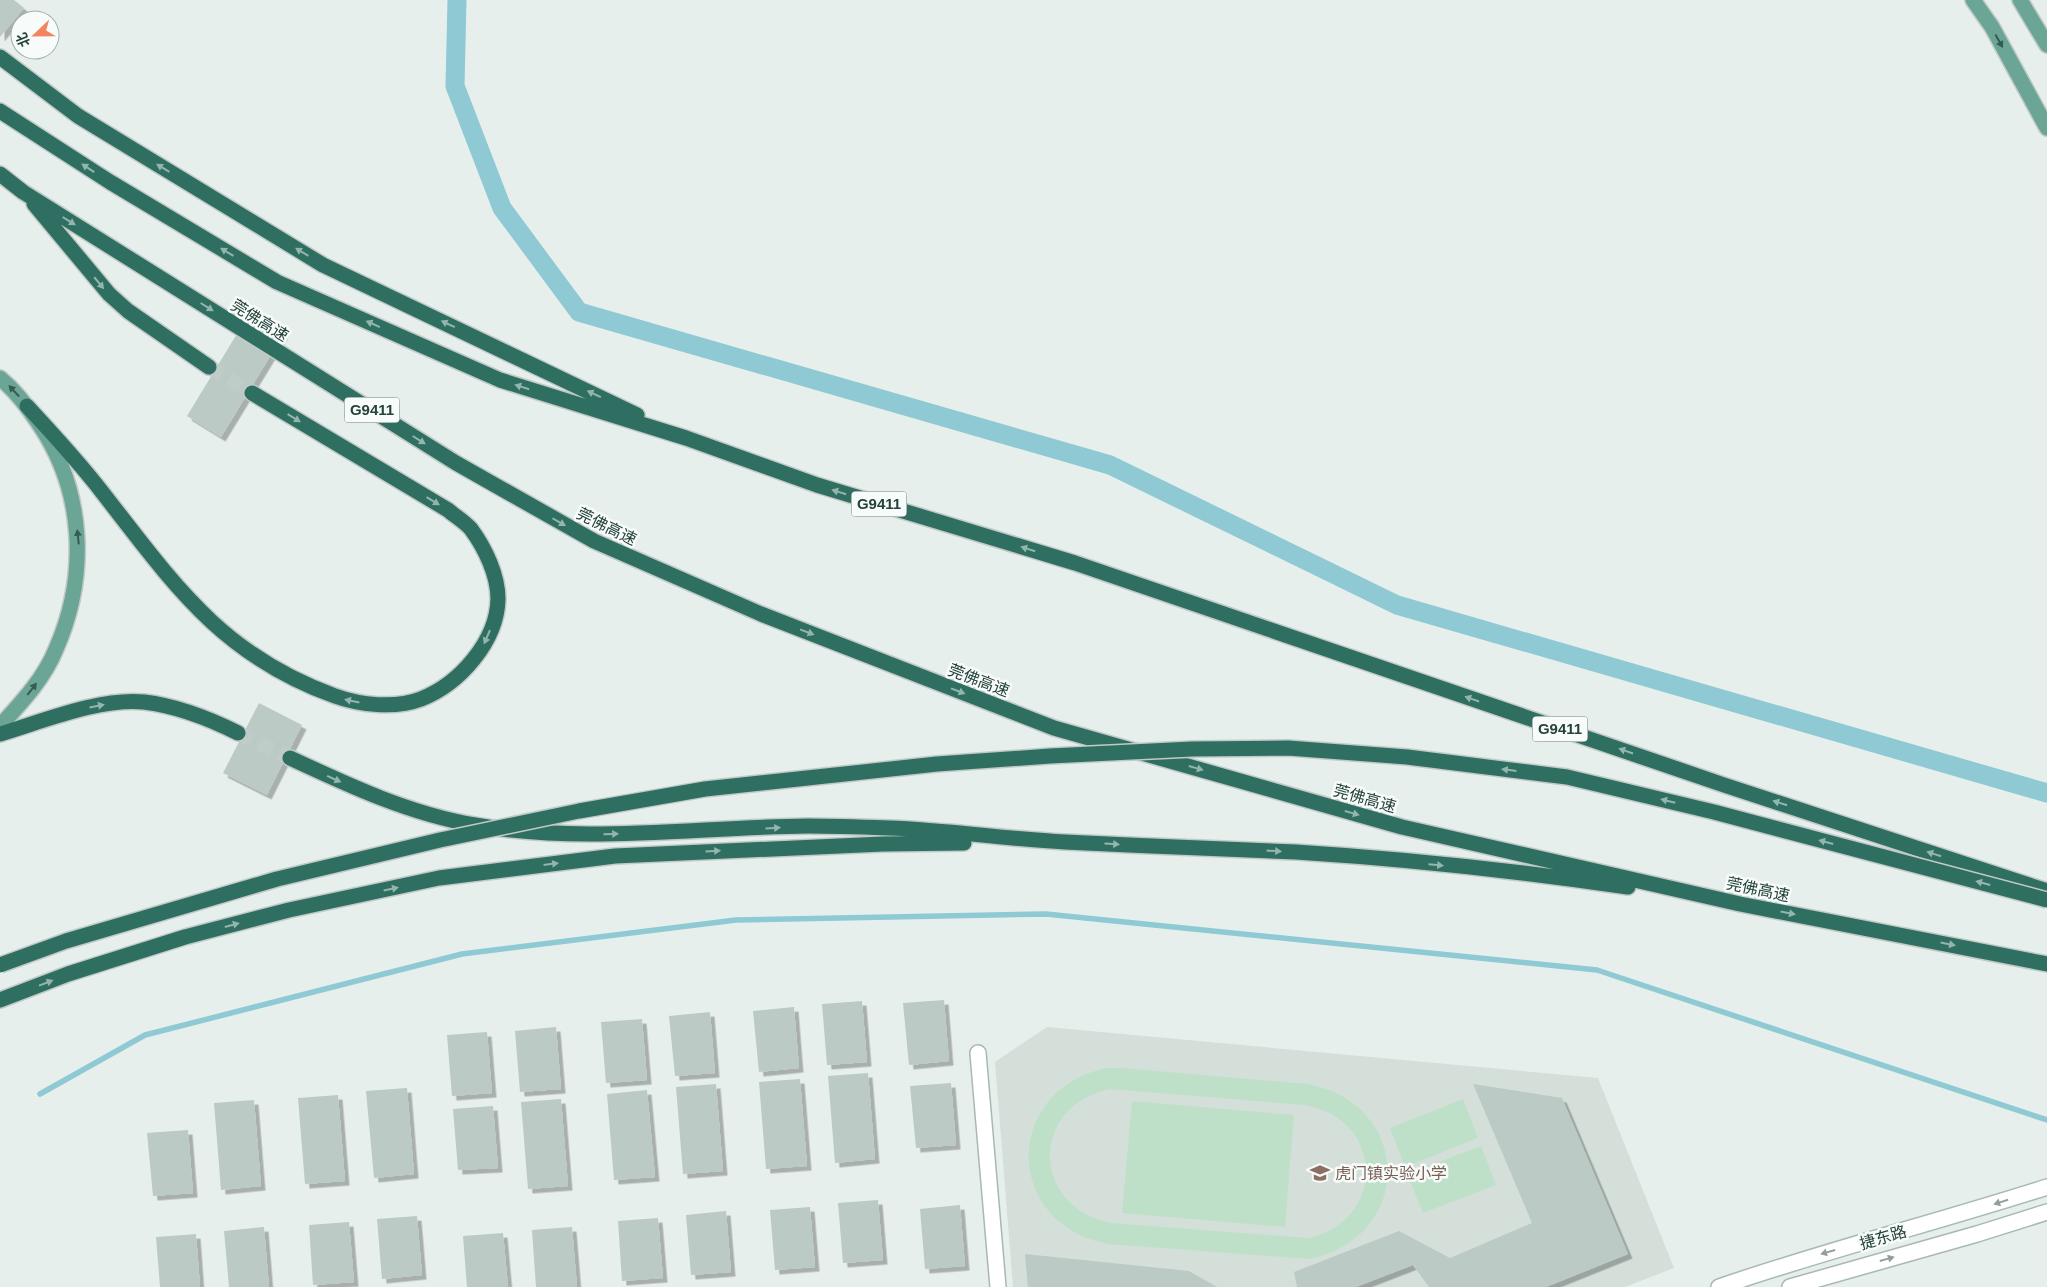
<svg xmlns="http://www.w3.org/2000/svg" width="2047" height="1287" font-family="Helvetica,'Noto Sans SC',sans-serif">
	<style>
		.built { fill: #d4dfda }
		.green { fill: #bfe0c8; fill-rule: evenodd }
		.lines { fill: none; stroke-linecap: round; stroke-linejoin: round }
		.stream { stroke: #8ec9d4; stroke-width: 5.5 }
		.canal { stroke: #8ec9d4; stroke-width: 19 }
		.building { fill: #bbcac4; filter: url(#shadow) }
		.highway-tunnel { stroke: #bfccc8; stroke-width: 15; stroke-dasharray: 15 8; stroke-linecap: butt }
		.minor-casing { stroke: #a8b8b2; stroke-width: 18 }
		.major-casing { stroke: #c2cac8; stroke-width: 18 }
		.highway-casing { stroke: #c2cac8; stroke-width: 18 }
		.minor { stroke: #fff; stroke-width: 15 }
		.major { stroke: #6aa596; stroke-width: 15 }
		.highway { stroke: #2f6f62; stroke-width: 15 }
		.highway-bridge-casing { stroke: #c2cac8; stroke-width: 18; stroke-linecap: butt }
		.highway-bridge { stroke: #2f6f62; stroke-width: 15 }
		.oneway { fill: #365b51 }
		.oneway2 { fill: #93b5ae }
		.oneway3 { fill: #92a09c }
		.labels { text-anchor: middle; stroke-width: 5; stroke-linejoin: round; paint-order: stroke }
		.shield { fill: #f7fbf9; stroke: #637a73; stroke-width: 1 }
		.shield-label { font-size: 15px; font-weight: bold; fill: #24423a }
		.street-label { font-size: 16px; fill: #24423a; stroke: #f7fbf9 }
		.education-label { font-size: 16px; fill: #785e54; stroke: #f7fbf9; text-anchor: start }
	</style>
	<defs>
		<filter id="shadow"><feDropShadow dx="4.5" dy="4.5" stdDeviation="0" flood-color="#0004"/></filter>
	</defs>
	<rect width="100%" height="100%" fill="#e6efeb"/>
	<path class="built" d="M1047,1027L1598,1078L1674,1268L1625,1287H1013L995,1062Z"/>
	<path class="green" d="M1106,1068H1122L1308,1084C1413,1104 1415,1237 1310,1259L1108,1244C1003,1224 1002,1091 1106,1068ZM1109,1089L1305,1105C1385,1119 1387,1221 1308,1238L1111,1223C1031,1207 1029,1107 1109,1089Z
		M1463,1099L1478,1138L1405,1167L1390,1128Z
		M1132,1101L1294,1115L1285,1227L1122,1213Z
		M1481,1146L1496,1185L1423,1213L1407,1174Z"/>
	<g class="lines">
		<path class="stream" d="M40,1094L145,1035L462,954L736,920L1046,914L1597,970L2047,1120"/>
		<path class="canal" d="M457,0L455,86L502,208L579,312L1110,465L1397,605L2047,793"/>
	</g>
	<path class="building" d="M0,0H14L24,8L0,37Z
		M249,314L283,335L221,437L187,416Z
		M259,703L302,725L267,795L223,773Z
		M944,1000L949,1061L909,1065L903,1003Z
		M862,1001L867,1062L827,1065L822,1004Z
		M794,1007L799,1068L759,1072L753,1011Z
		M710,1012L715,1073L675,1076L669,1016Z
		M642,1019L647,1080L606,1083L601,1022Z
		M556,1027L561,1089L520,1092L515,1031Z
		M487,1032L492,1093L452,1096L447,1035Z
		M868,1073L875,1159L835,1163L828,1076Z
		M800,1079L807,1166L766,1169L759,1082Z
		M951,1083L956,1145L916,1148L910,1086Z
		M716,1084L723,1171L683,1174L676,1087Z
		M1473,1084L1562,1098L1628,1254L1546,1287H1429L1413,1265L1356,1287H1297L1294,1272L1399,1231L1450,1258L1532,1223Z
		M407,1088L414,1174L374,1178L366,1091Z
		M647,1090L655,1177L614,1180L607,1094Z
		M338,1095L345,1181L305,1184L298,1098Z
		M561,1099L568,1186L528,1189L521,1102Z
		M254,1100L261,1186L221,1190L214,1103Z
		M493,1106L498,1168L458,1170L453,1109Z
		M188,1130L193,1193L153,1196L147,1133Z
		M878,1200L883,1260L843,1263L838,1203Z
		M960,1205L965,1266L925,1269L920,1209Z
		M810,1207L815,1267L775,1270L770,1210Z
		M726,1211L731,1272L691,1275L686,1215Z
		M417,1216L422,1275L382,1279L377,1219Z
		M658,1218L663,1278L622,1281L618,1221Z
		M349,1222L354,1282L313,1285L309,1225Z
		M264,1227L269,1287H229L224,1231Z
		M572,1227L577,1287H536L532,1230Z
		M503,1233L508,1287H467L463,1236Z
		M196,1234L200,1287H160L156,1237Z
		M1025,1254L1189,1271L1217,1287H1028Z"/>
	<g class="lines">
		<path class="highway-tunnel" d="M209,367L252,393
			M238,733L290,758"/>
		<defs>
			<path id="minor" d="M978,1053L998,1287
				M1719,1287C1827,1250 1938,1222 2047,1187
				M1790,1287L1977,1234L2047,1212"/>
			<path id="major" d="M1973,0L1992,27L2047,128
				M2020,0L2047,45
				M0,378C16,391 28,407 39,424C85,492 88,576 56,649C44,679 21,703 0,726"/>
			<path id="highway" d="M0,57L78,116L323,265L637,415
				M0,111L110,182L277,282L500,380L686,438L817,485L1075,563L1724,785L2047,891
				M0,174L23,192L456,463L594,541L761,614L1054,728L1402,827L1740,904L2047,964
				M34,204L109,294L128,311L209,367
				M27,406C53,434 79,462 102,492C173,583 221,655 335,696C360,705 395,709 421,699C459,684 497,642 498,599C498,575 485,548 471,529C465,522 455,516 448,510L252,393
				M0,734C44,721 98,698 144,702C178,706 208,718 238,733
				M290,758C350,786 410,814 475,825C585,844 697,827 808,826C835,826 862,827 889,828C948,830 1007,839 1065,842C1142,846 1220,848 1296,852C1407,859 1518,871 1628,887
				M0,1000L68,974L185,937L289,910L439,878L615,856L883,844L964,843"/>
		</defs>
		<use href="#minor" class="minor-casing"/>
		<use href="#major" class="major-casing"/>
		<use href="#highway" class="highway-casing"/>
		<use href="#minor" class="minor"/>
		<use href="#major" class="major"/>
		<use href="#highway" class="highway"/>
		<defs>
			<path id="highway-bridge" d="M0,965L66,941L277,879L440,840L579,811L705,789L937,764L1050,756L1192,749L1288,748L1407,757L1567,777L1714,812L2047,900"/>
		</defs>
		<use href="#highway-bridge" class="highway-bridge-casing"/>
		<use href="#highway-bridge" class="highway-bridge"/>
	</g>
	<defs><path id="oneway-solid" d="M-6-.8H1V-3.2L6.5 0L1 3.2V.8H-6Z" transform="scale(1.25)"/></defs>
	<g class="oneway">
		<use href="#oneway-solid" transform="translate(1999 41) rotate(61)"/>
		<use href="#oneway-solid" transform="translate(14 391) rotate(-133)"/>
		<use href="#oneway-solid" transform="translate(78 537) rotate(-96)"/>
		<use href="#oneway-solid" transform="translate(32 689) rotate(-52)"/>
	</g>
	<g class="oneway2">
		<use href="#oneway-solid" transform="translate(88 168) rotate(-147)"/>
		<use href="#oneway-solid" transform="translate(163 168) rotate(-149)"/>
		<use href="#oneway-solid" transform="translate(69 221) rotate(32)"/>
		<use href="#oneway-solid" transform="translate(227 252) rotate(-149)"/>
		<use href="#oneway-solid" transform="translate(302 252) rotate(-149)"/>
		<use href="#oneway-solid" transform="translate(99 283) rotate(50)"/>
		<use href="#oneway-solid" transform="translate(207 307) rotate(32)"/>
		<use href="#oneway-solid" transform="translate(373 324) rotate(-156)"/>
		<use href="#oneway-solid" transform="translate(448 324) rotate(-155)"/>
		<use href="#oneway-solid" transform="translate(522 387) rotate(-163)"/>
		<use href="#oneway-solid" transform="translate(594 394) rotate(-155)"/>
		<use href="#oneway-solid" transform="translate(294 418) rotate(31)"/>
		<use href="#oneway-solid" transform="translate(419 440) rotate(32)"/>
		<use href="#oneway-solid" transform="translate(839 492) rotate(-163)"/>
		<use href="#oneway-solid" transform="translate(433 501) rotate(31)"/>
		<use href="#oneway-solid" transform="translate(559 522) rotate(30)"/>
		<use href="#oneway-solid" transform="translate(1028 549) rotate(-163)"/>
		<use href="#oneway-solid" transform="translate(807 632) rotate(21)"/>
		<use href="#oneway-solid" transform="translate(487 637) rotate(113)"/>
		<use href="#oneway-solid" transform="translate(958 691) rotate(21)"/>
		<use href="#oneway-solid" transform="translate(1472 699) rotate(-161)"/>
		<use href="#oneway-solid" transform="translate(352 701) rotate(-168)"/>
		<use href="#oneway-solid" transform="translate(97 706) rotate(-11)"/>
		<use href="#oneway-solid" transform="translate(1626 751) rotate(-161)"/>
		<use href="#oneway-solid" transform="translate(1196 768) rotate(16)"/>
		<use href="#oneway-solid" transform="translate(1509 770) rotate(-173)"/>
		<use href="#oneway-solid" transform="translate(334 779) rotate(24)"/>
		<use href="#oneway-solid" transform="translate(1668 801) rotate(-166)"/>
		<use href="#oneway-solid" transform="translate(1780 803) rotate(-162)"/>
		<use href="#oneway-solid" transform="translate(1352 813) rotate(16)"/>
		<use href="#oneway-solid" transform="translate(773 828) rotate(-3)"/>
		<use href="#oneway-solid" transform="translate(611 834) rotate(-2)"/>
		<use href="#oneway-solid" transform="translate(1826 842) rotate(-165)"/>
		<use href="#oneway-solid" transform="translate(1112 844) rotate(3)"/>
		<use href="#oneway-solid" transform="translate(713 851) rotate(-3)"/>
		<use href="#oneway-solid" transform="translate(1274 851) rotate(3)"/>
		<use href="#oneway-solid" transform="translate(1934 854) rotate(-162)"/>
		<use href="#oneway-solid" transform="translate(551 864) rotate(-7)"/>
		<use href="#oneway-solid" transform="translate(1436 865) rotate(5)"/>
		<use href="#oneway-solid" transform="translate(1983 883) rotate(-165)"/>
		<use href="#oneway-solid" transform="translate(391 889) rotate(-12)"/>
		<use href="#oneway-solid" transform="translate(1788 913) rotate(11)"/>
		<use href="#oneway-solid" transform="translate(232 925) rotate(-15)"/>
		<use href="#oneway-solid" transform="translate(1948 944) rotate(11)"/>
		<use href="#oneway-solid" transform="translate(46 983) rotate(-21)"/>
	</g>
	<g class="oneway3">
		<use href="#oneway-solid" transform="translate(2001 1202) rotate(162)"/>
		<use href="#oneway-solid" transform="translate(1828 1252) rotate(164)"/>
		<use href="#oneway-solid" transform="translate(1887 1259) rotate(-16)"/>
	</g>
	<defs>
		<symbol id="school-bare" viewBox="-9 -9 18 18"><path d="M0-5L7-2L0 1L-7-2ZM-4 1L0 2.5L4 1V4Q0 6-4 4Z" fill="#8d6e63" stroke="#f7fbf9" stroke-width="2.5" paint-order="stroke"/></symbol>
	</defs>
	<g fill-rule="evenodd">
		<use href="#school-bare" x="1306" y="1159" width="28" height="28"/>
	</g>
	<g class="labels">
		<g class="shield">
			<rect x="344.5" y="397.5" width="55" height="25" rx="4"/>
			<rect x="851.5" y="491.5" width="55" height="25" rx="4"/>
			<rect x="1532.5" y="716.5" width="55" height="25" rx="4"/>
		</g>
		<g class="shield-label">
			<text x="372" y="415">G9411</text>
			<text x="879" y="509">G9411</text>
			<text x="1560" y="734">G9411</text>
		</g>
		<g class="street-label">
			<text transform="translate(260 320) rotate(32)" y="6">莞佛高速</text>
			<text transform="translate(607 526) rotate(26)" y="6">莞佛高速</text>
			<text transform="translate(979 680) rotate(21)" y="6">莞佛高速</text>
			<text transform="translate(1365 798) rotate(16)" y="6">莞佛高速</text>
			<text transform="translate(1758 889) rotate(12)" y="6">莞佛高速</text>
			<text transform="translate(1883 1237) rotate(-16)" y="6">捷东路</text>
		</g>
		<g class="education-label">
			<text x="1335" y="1179">虎门镇实验小学</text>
		</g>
	</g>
	<g transform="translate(35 35) rotate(248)"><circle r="24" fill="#f7fbf9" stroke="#a3b1ad"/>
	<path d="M0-4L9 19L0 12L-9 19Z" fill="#f4845f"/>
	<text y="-8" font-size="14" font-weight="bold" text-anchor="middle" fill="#24423a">北</text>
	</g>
</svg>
